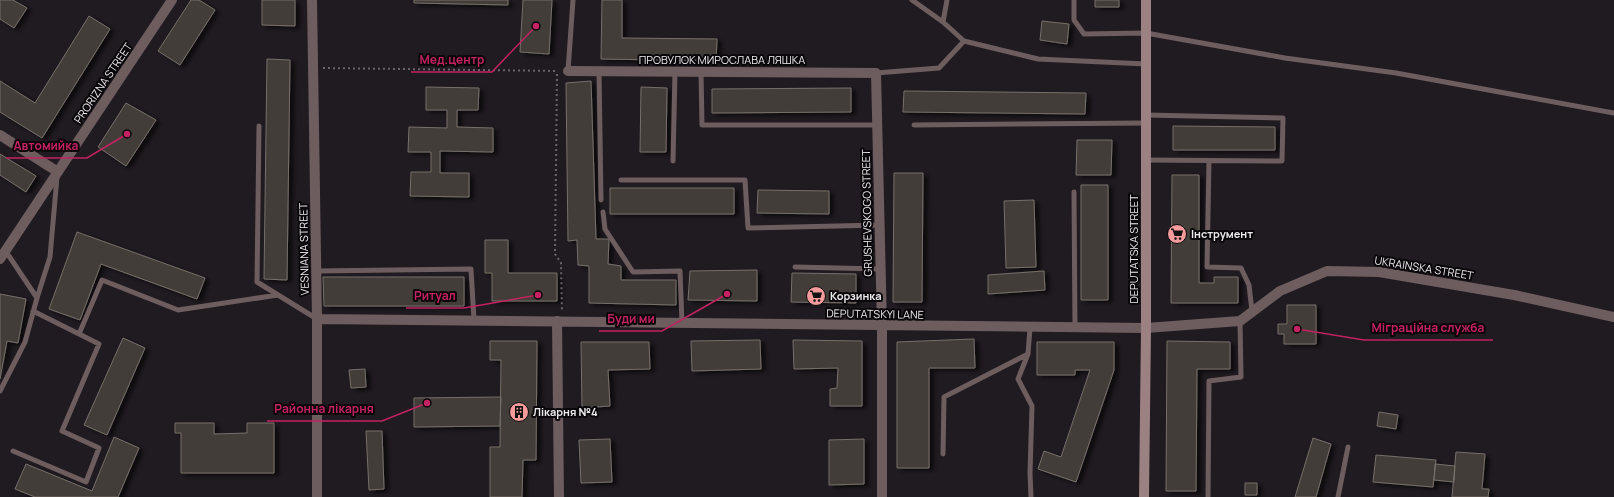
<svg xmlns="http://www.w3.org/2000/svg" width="1614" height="497" font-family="Manrope,sans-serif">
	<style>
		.building { fill: #423c37; stroke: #766f69; filter: url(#shadow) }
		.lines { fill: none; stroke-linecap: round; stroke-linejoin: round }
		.path { stroke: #69646a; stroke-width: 2; stroke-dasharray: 2 3; stroke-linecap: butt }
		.lane { stroke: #6e5d5e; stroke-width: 5 }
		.street { stroke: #6e5d5e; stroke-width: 10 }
		.secondary { stroke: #9c8182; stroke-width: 10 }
		.labels { text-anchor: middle; stroke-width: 4; stroke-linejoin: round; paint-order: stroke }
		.street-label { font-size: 11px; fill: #ede9ed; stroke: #090709 }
		.poi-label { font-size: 11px; font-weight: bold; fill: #ede9ed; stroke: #090709; text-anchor: start }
		.leader { fill: none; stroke: #c42262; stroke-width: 1.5 }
		.callout-dot { fill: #c42262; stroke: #090709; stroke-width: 1.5 }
		.callout-label { font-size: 12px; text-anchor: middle; font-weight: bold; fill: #c42262; stroke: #090709; stroke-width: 4; stroke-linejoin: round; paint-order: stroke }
	</style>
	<defs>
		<filter id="shadow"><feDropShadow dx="4.5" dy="2.5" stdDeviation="2" flood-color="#0009"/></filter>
	</defs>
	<rect width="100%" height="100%" fill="#201b21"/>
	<path class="building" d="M0,0H13L27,8L14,28L0,19Z
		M191,0H199L215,10L180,65L158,51Z
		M262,0H295V26L262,25Z
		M414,0H508V5L414,3Z
		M523,0H552L549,54L520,52Z
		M602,0H622V38L717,39L716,61L601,59Z
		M1095,0H1119V7H1095Z
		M89,16L110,29L42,138L0,112V81L35,103Z
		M1042,21L1069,24L1067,44L1040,40Z
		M267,59L290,60L287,280L264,279Z
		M591,81L596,239H609L608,264L621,266V280H676V305L589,303V266L578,265L577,240L568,241L566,83Z
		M426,87L479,88L478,110H457V127L493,128V152L440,151V173H469V197L410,196L411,172H431V152H408L409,127L447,128V110H426Z
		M641,87L667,88L666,152H640Z
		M851,88V112L712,113V89Z
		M904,91L1086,93L1085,114L903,112Z
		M126,103L156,120L126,166L98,147Z
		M1173,126L1275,127V150H1173Z
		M1077,140H1112L1111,175H1076Z
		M0,154L36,176L26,192L0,175Z
		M894,173H923L922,302H893Z
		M1172,175H1199V283H1214V277H1238V303H1171Z
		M1081,185H1108V300H1081Z
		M610,188H734V214H610Z
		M758,190L829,191V214L757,213Z
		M1034,200L1036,267L1006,268L1004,201Z
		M77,232L205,278L197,299L101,264L80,320L49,309Z
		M485,240H508V273H557V301H492V273H485Z
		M757,270V301L688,300L690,271Z
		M1044,271L1045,290L988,294V275Z
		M792,273L856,274V303L791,302Z
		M323,277H464V306H324Z
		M0,294L26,299L18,343L7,341L0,379Z
		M1287,305H1316V344H1284V334H1278V324H1287Z
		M123,338L145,348L107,435L84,425Z
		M974,339L975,368H929V468H897V342Z
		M760,340L761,369L692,371L691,341Z
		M793,340L862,341V406H830V389L837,388L838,368L794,369Z
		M490,341H537L536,460H523L522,497H490V447H500L501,360H490Z
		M1167,341L1230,342V369H1197L1196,491H1166Z
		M581,342H649L650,369L608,370L610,406L582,408Z
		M1037,342H1114V370L1076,482L1038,469L1044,451L1061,457L1090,370H1075V375H1037Z
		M365,369L366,387L351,388L349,370Z
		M501,397L500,426L414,427V398Z
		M1379,412L1398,415L1396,429L1377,426Z
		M175,423H214V434L247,433V423H274V473H181V433H175Z
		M366,431H382L384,489L369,490Z
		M114,437L139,448L118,497H35L15,489L26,464L92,491Z
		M1313,438L1331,444L1316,497H1295Z
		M610,439L612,482L581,483L579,440Z
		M864,439V484L829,485V440Z
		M1456,452L1485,454L1482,489H1489L1488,497H1452Z
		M1376,455L1436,460L1433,487L1373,482Z
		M1435,464L1455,466L1454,482L1434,480Z
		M1245,483H1257V495H1245Z"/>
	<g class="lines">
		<path class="path" d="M323,68L558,71
			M557,74L555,254L561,263L562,312"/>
		<path class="lane" d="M912,0L943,22L964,41
			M1074,0V20L1084,34L1146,33L1285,58L1396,73L1614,113
			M943,22L947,0
			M568,71L573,0
			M599,71L601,200
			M701,72L702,125H877
			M876,73L939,68L964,41L1038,59L1146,64
			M914,125L1146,123
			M259,126L257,282L317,319
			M1146,160L1282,161L1283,118L1146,115
			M673,161L675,71
			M1209,161L1207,267L1241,268L1249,285L1252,311
			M621,180H745L748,228L880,225
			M1074,192L1075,328
			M603,212L605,229L633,272L680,271L682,323
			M795,267L881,269
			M316,271L471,269L474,320
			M37,298L50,257L57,177
			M79,334L102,280L178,310L278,295
			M1028,354L1018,379L1032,406L1030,473L1031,497
			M0,391L25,342L37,298L7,253
			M13,451L86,482L99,448L62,431L99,344L33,311
			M943,454L944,397L1028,354L1030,328
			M1208,497L1209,381L1241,377L1240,321
			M1338,497L1348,447"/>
		<path class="street" d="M312,0L317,319V497
			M568,71L876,73L882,327V497
			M0,135L58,172
			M0,259L172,0
			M317,319L1146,328L1240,321L1280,291L1327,271L1379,272L1514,295L1614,317
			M557,321L559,497"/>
		<path class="secondary" d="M1144,497L1146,328V0"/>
	</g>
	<defs>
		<symbol id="supermarket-disc" viewBox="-11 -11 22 22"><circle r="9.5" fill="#f59b9c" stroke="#090709"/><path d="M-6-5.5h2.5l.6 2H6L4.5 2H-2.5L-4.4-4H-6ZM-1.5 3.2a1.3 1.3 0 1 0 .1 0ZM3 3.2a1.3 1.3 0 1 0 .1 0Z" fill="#111"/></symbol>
		<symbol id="building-disc" viewBox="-11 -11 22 22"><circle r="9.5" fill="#f59b9c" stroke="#090709"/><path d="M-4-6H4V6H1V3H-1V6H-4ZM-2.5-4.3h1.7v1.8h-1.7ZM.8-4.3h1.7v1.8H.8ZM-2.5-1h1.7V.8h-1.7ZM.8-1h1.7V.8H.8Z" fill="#111"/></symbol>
	</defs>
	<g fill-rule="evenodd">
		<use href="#supermarket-disc" x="1166" y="223" width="22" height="22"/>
		<use href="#supermarket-disc" x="805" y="285" width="22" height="22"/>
		<use href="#building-disc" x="508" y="401" width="22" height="22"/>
	</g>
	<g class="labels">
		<g class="street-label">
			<text x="722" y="64">ПРОВУЛОК МИРОСЛАВА ЛЯШКА</text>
			<text transform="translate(103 83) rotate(-56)" y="4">PRORIZNA STREET</text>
			<text transform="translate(867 213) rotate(-91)" y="4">GRUSHEVSKOGO STREET</text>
			<text transform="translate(304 249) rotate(-91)" y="4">VESNIANA STREET</text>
			<text transform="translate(1134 249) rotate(-90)" y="4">DEPUTATSKA STREET</text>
			<text transform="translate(1424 268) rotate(9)" y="4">UKRAINSKA STREET</text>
			<text transform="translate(875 314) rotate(1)" y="4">DEPUTATSKYI LANE</text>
		</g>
		<g class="poi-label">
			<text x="1191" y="238">Інструмент</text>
			<text x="830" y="300">Корзинка</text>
			<text x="533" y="416">Лікарня №4</text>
		</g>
	</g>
	<path class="leader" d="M536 26L492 72H411M127 134L87 158H6M538 295L464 308H406M727 294L662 331H599M1297 329L1364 340H1493M427 403L382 421H267"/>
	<g class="callout-dot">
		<circle cx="536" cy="26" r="4"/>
		<circle cx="127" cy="134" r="4"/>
		<circle cx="538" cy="295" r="4"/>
		<circle cx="727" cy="294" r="4"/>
		<circle cx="1297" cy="329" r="4"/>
		<circle cx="427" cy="403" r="4"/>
	</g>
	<g class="callout-label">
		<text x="452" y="64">Мед.центр</text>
		<text x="46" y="150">Автомийка</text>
		<text x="435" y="300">Ритуал</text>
		<text x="631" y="323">Буди ми</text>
		<text x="1428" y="332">Міграційна служба</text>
		<text x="324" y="413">Районна лікарня</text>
	</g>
</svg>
